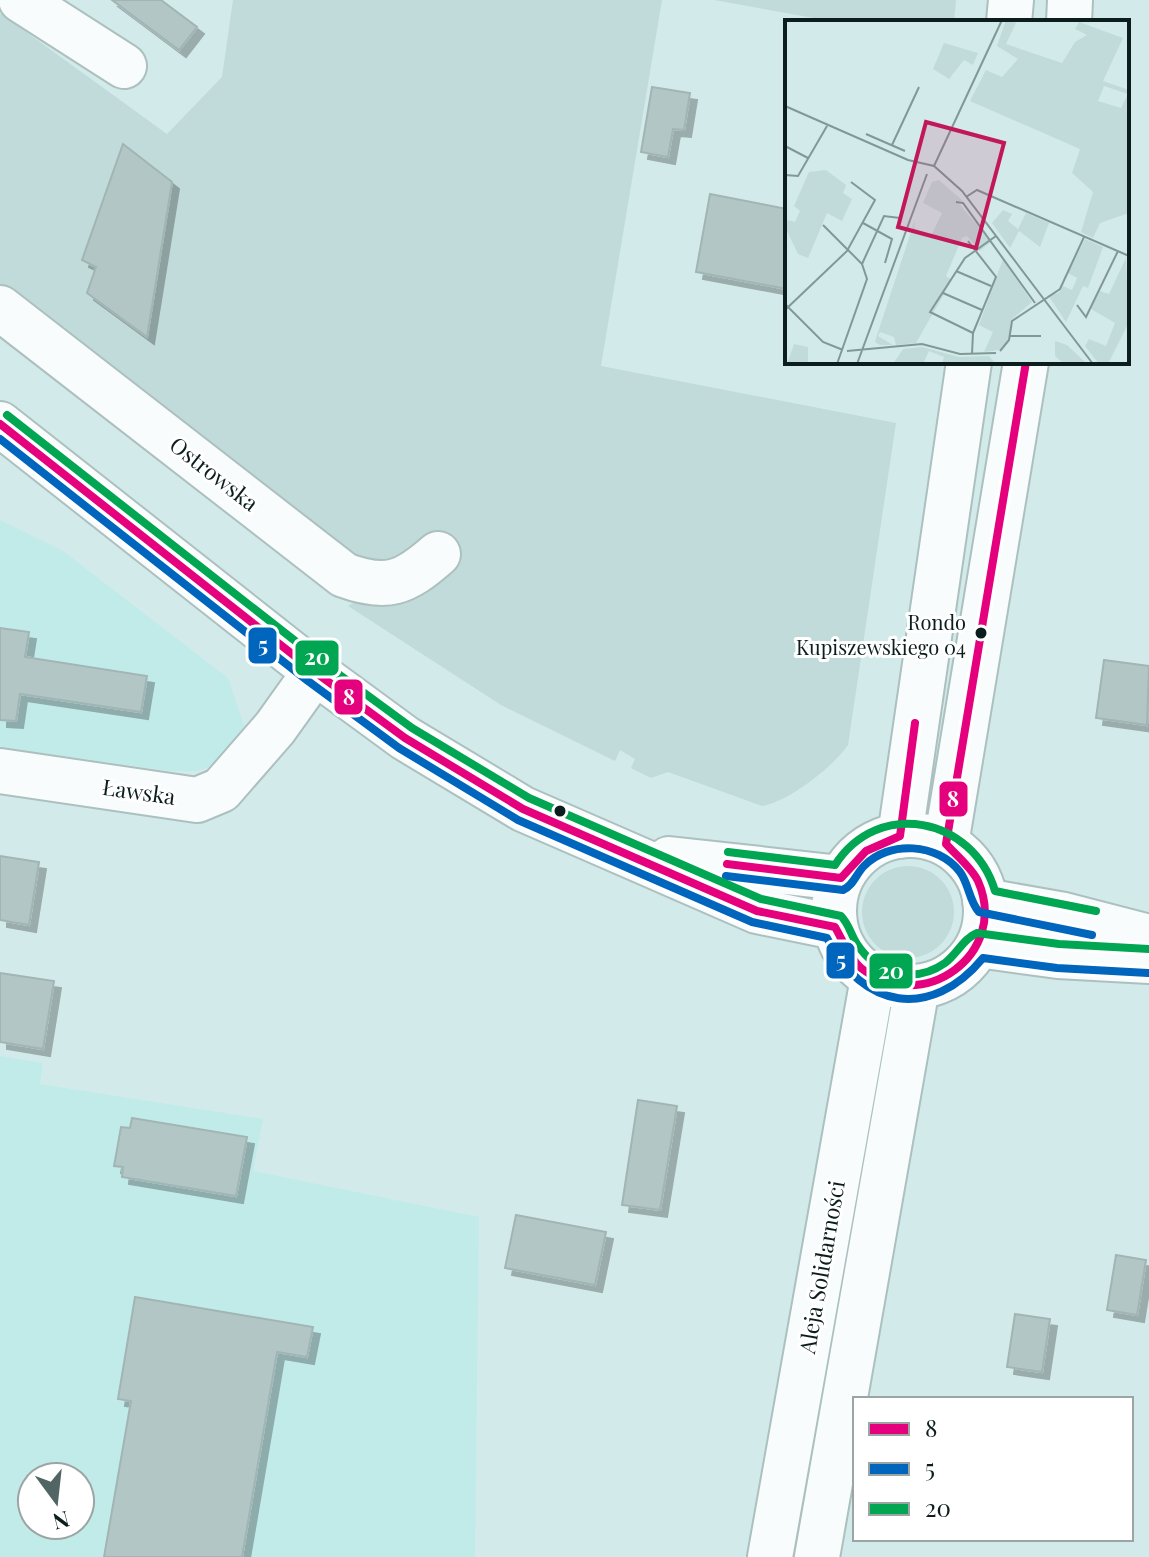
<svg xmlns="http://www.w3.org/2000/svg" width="1149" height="1557" font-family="'Playfair Display',serif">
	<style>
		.built { fill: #c1ebe9; fill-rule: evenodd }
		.green { fill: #c0dbda }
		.building { fill: #b2c6c5; stroke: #a2b5b5; stroke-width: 2; filter: url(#shadow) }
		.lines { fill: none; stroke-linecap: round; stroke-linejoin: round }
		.minor-casing { stroke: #acc0bf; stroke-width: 48 }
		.major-casing { stroke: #acc0bf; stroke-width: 48 }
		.minor { stroke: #f8fcfc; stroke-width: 44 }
		.major { stroke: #f8fcfc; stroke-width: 44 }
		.bus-1-casing { stroke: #fff; stroke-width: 14 }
		.bus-2-casing { stroke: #fff; stroke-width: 14 }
		.bus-3-casing { stroke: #fff; stroke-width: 14 }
		.bus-1 { stroke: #e5007d; stroke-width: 8 }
		.bus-2 { stroke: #0065bd; stroke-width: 8 }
		.bus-3 { stroke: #00a651; stroke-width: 8 }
		.bus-dot { fill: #0b1d1c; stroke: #fff; stroke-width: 3 }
		.labels { text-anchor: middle; stroke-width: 6; stroke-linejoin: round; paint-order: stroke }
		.bus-label { font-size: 20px; fill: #0b1d1c; stroke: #fff; text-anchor: end }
		.street-label { font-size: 22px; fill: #0b1d1c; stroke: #fff }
		.inset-road { fill: none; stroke: #829898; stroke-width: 2 }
		.view { fill: #c2185b; fill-opacity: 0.15; stroke: #c2185b; stroke-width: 4 }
		.inset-edge { fill: none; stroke: #0b1d1c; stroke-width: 4 }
		.line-badge { stroke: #fff; stroke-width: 3 }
		.badge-label { font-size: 22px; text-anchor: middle; font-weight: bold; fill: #fff }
	</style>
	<defs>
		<filter id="shadow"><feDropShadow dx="7" dy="7" stdDeviation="0" flood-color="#0004"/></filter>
	</defs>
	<rect width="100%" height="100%" fill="#d2eaea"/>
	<path class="built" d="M0,520L63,551L228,678L245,728L223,756L209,767L197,771H170L0,747Z
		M0,1056L43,1063L40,1084L263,1119L253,1171L479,1217L475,1557H0ZM32,1477H80V1525H32Z"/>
	<path class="green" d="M233,0H662L601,366L896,423L848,745C833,767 788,802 762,806L668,772L651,778L631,768L635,759L620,750L615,761L501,705L348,606L355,602C393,612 407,604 437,580L410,561L365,565L0,288V13L167,134L222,77Z
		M714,0H956L954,22H836Z
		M862 912a46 46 0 1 1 92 0a46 46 0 1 1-92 0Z"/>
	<path class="building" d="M112,0H161L197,27L179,50Z
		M652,87L690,93L684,130L673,129L668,157L641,152Z
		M123,144L172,182L147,337L87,293L96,267L82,260Z
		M710,194L787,209V289L696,272Z
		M0,628L29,632L25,657L147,676L141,712L20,694L16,721L0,720Z
		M1104,660L1149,666L1147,725L1096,718Z
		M0,856L39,862L29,925L0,920Z
		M0,973L54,981L43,1049L0,1042Z
		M638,1100L677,1106L660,1210L622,1205Z
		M132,1118L247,1137L236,1196L122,1177L123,1167L114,1166L121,1127L130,1128Z
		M516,1215L606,1232L595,1285L505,1268Z
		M1116,1255L1146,1260L1137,1315L1107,1310Z
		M135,1297L313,1327L307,1357L277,1352L242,1557H104L131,1401L118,1399Z
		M1015,1314L1050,1319L1042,1372L1007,1367Z"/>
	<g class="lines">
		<defs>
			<path id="minor" d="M21,0L124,66
				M0,308L344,575C387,591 405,583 438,554
				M0,771L197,800L221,790L275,728L315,672"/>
			<path id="major" d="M1009,22L1011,0
				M1069,22L1070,0
				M0,424L315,672L405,738L523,809L631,856L757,911L835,927
				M834 911a76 76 0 1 1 152 0a76 76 0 1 1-152 0Z
				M900,836L969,362
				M946,844L1026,362
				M669,859L841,878
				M985,901L1064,915L1149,937
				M978,945L1058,956L1149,961
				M770,1557L873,978
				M817,1557L917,987"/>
		</defs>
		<use href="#minor" class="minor-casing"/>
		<use href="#major" class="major-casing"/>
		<use href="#minor" class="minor"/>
		<use href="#major" class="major"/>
		<defs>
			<path id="bus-1" d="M0,424L315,672L405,738L523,809L757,911L835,927C842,939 850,959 861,968C922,1017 1010,954 978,881C972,868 956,855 946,844L1026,362
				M727,864L841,878L866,851L900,836L915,723"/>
			<path id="bus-2" d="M0,439L308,681L399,748L518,820L752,922L827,938C862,1009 931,1021 983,958L1057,968L1148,973
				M726,876L843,890C854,885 856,874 864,866C889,840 938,843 960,872C969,884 969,901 979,912L1092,935"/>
			<path id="bus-3" d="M7,415L322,662L412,728L529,798L761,899L841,916C849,924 851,935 857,944C877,975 915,984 945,963C957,954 964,938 977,933L1059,944L1149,949
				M728,852L835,865C878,798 973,817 995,891L1096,911"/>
		</defs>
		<use href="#bus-1" class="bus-1-casing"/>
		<use href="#bus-2" class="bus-2-casing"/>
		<use href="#bus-3" class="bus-3-casing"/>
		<use href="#bus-1" class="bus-1"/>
		<use href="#bus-2" class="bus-2"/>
		<use href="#bus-3" class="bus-3"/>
	</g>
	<g class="bus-dot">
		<circle cx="981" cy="633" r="7"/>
		<circle cx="560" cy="811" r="7"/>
	</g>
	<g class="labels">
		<g class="bus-label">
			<text x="966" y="630">Rondo<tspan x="966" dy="25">Kupiszewskiego 04</tspan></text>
		</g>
		<g class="street-label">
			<text transform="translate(214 474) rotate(38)" y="8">Ostrowska</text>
			<text transform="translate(139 792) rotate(8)" y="8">Ławska</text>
			<text transform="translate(822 1267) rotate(-80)" y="8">Aleja Solidarności</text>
		</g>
	</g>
	<g transform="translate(785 20)">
		<rect width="344" height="344" fill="#d2eaea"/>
		<path d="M221,0L231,3L221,24L277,43L290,22L302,15L290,9L294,2L338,18L318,61L344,70V193L315,203L308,218L296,212L308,172L287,153L295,129L185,81L201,50L217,57L233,39L212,26ZM319,66L343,74L336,88L313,81ZM159,23L193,33L188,45L179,40L164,59L148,49ZM41,150L61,165L58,173L67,179L57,201L42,193L23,238L13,234L0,207L3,200L10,202L15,191L9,186L24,152ZM154,160L178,181H172L206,222L195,231L182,216L177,218L161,256L167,260L131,323L111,325L109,317L95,312L93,316L108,325H95L90,322L93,312L130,200L129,208L146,216L157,193L138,183L147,162ZM218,190L227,194L223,201L233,209L241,193L264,203L255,227L234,211L225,228L207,203ZM300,219L318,227L303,268L298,266L281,302L263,275L274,273L278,266L287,270L292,258L283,253ZM341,238L344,302L323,344H314L300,326L304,319L321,326L330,303L306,289L315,271L324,274ZM218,239L247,282L226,300L224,320L214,330L199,332L208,312L194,305ZM270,321L282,325L302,344H279L270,336ZM9,324L23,327V344H2ZM137,327L174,337L204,336L211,344H157L159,337L144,331L138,344H108L118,329Z" fill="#c0dbda" fill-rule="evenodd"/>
		<path class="inset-road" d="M0,86L123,140L149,146L177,171L308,344M81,114L120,131M107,125L134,67M0,126L23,138M149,146L217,0M0,155L13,156L42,106M181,177L192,170L344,236M171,182L178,183L250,283M78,203L107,219L100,243M38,205L77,244L82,259L52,344M183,221L211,257L188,313L187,334M77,244L99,196L115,198M171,251L206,266M158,273L197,290M0,284L38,322L58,330M292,285L301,297L333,231M0,290L62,231L90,180L66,162M188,313L145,292L180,238L211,216M225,316H256M62,331L137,324L175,334L211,333M215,331L224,320L227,301L275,269L299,217M72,344L142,154"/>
		<path class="view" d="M141,102L219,123L191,228L113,207Z"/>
		<rect width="344" height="344" class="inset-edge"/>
	</g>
	<g class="line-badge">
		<rect x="247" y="626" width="31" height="39" rx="8" fill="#0065bd"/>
		<rect x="294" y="639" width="46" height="38" rx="8" fill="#00a651"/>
		<rect x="333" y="678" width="31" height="38" rx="8" fill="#e5007d"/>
		<rect x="938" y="780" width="31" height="38" rx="8" fill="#e5007d"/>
		<rect x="825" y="941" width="31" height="39" rx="8" fill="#0065bd"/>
		<rect x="868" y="952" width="46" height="38" rx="8" fill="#00a651"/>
	</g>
	<g class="badge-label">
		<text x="263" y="653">5</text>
		<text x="317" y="665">20</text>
		<text x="349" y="705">8</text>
		<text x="953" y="807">8</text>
		<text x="841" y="968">5</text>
		<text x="891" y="979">20</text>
	</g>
	<rect x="853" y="1397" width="280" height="144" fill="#ffffff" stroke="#9da5a4" stroke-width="2"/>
	<rect x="869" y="1423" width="40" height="12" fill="#e5007d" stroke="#9da5a4" stroke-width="2"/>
	<text x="925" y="1437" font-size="24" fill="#0b1d1c">8</text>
	<rect x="869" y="1463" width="40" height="12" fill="#0065bd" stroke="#9da5a4" stroke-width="2"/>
	<text x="925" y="1477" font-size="24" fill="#0b1d1c">5</text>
	<rect x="869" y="1503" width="40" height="12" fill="#00a651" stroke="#9da5a4" stroke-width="2"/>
	<text x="925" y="1517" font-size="24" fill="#0b1d1c">20</text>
	<g transform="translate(56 1501) rotate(165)"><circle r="38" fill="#ffffff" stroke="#9da5a4" stroke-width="2"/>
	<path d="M0-6L14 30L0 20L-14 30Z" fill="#516564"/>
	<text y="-12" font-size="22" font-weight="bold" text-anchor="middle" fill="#0b1d1c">N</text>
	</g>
</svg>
